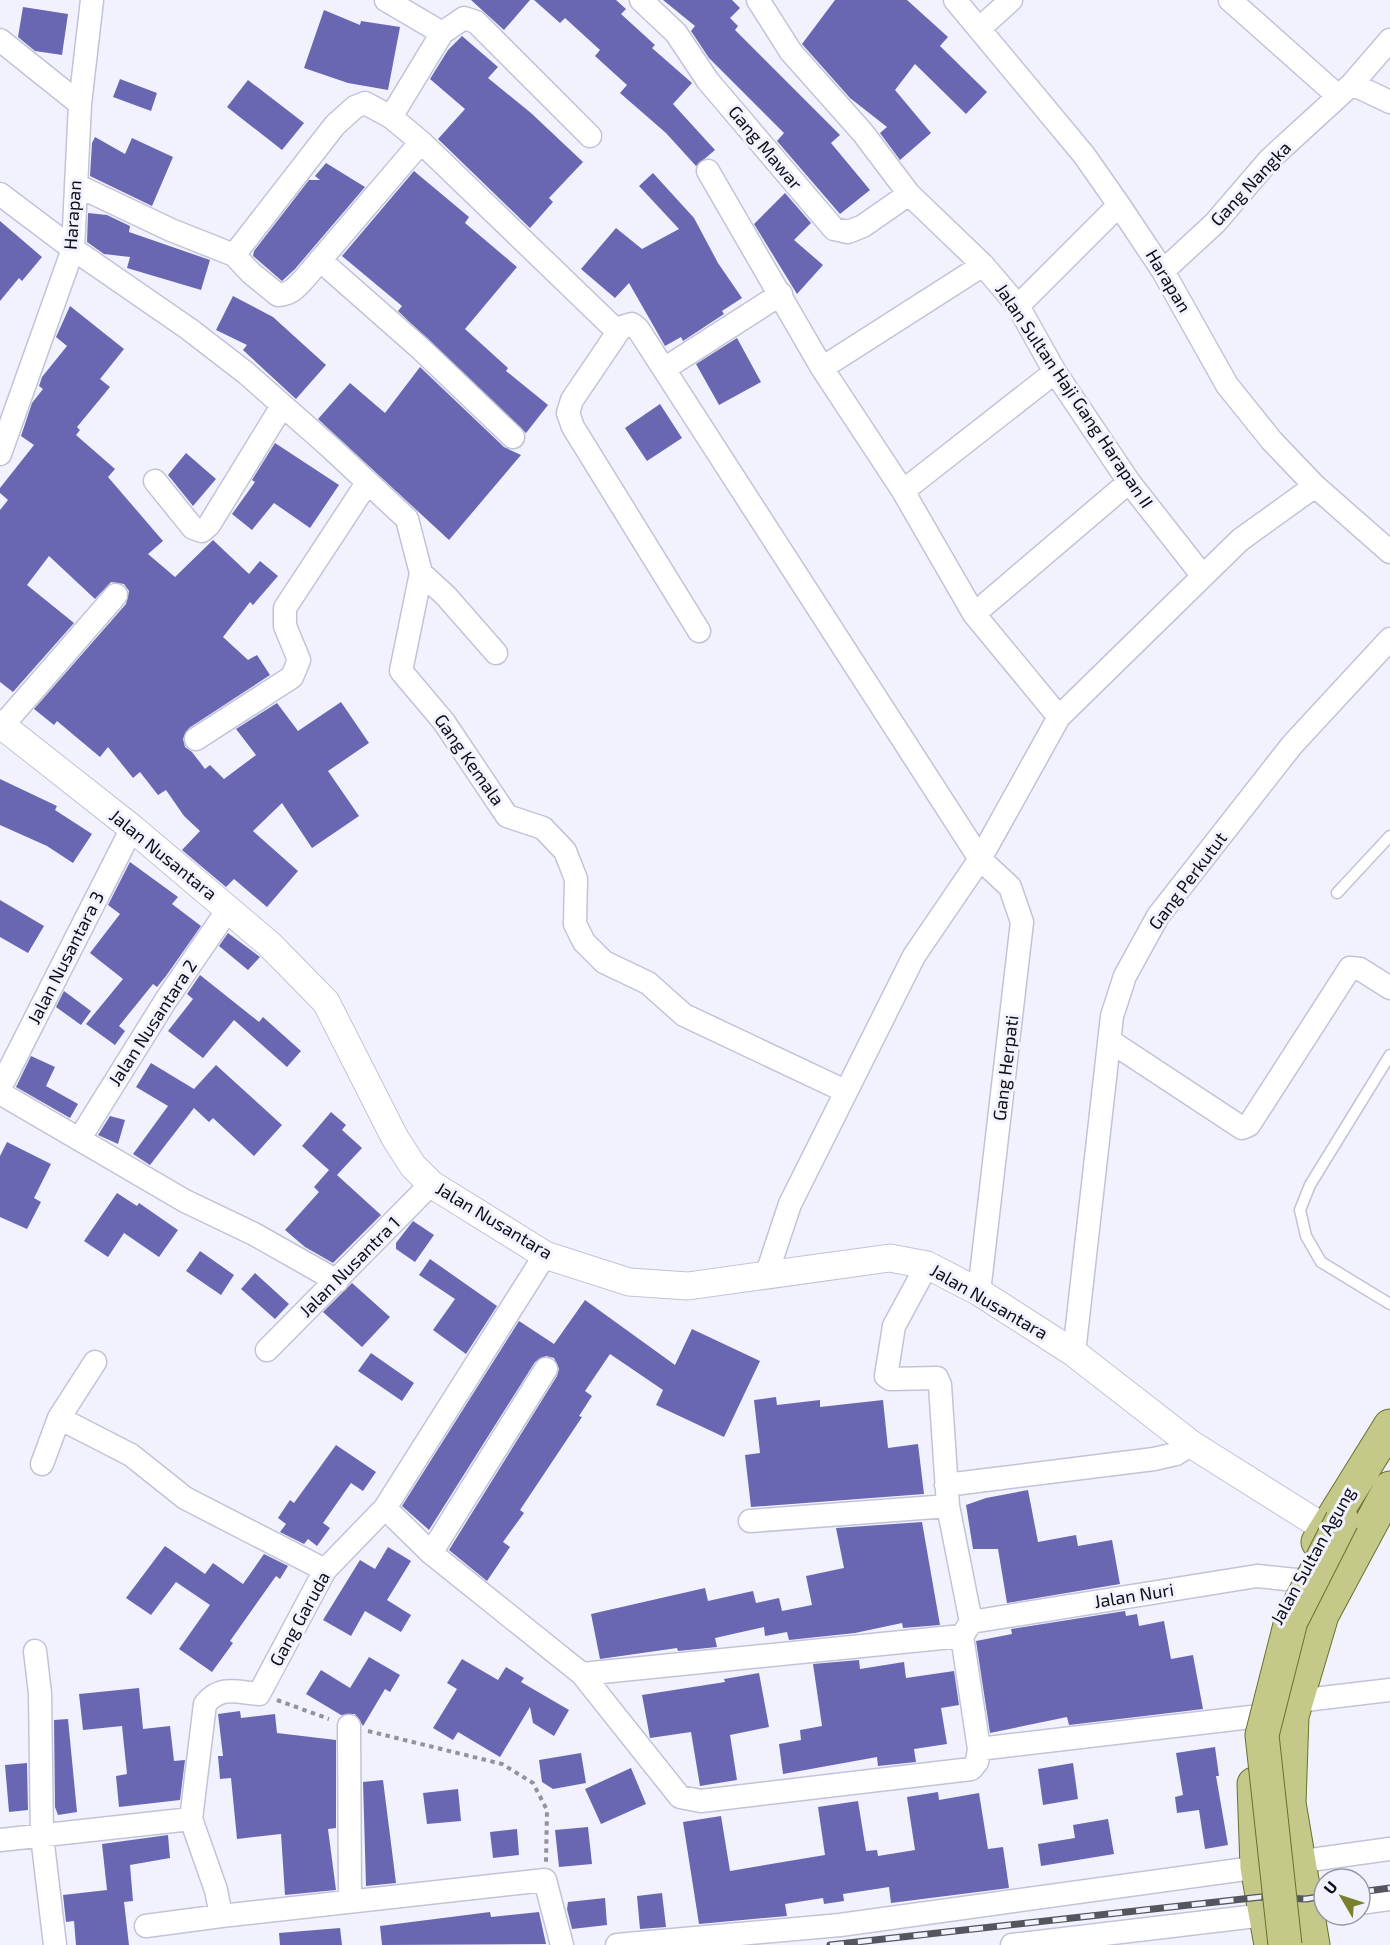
<svg xmlns="http://www.w3.org/2000/svg" width="1390" height="1945" font-family="'Exo 2',sans-serif">
	<style>
		.building { fill: #6967b2 }
		.lines { fill: none; stroke-linecap: round; stroke-linejoin: round }
		.service-casing { stroke: #c2c3d7; stroke-width: 13 }
		.minor-casing { stroke: #c2c3d7; stroke-width: 25 }
		.tertiary-casing { stroke: #c2c3d7; stroke-width: 29 }
		.primary-casing { stroke: #6a702e; stroke-width: 35 }
		.path { stroke: #91929c; stroke-width: 4; stroke-dasharray: 4.5 4.5; stroke-linecap: butt }
		.service { stroke: #fff; stroke-width: 10 }
		.minor { stroke: #fff; stroke-width: 22 }
		.tertiary { stroke: #fff; stroke-width: 27 }
		.primary { stroke: #c4c989; stroke-width: 33 }
		.rail-casing { stroke: #55555e; stroke-width: 7 }
		.rail { stroke: #f1f2fe; stroke-width: 4.5; stroke-dasharray: 14; stroke-linecap: butt }
		.primary-bridge-casing { stroke: #6a702e; stroke-width: 35; stroke-linecap: butt }
		.primary-bridge { stroke: #c4c989; stroke-width: 33 }
		.labels { text-anchor: middle; stroke-width: 6; stroke-linejoin: round; paint-order: stroke }
		.street-label { font-size: 18px; fill: #0e0e15; stroke: #f1f2fe }
	</style>
	<rect width="100%" height="100%" fill="#f1f2fe"/>
	<path class="building" d="M471,0H530L504,30Z
		M534,0H616L626,9L621,14L655,45L652,48L692,83L673,104L715,150L696,166L666,133L620,93L627,85L595,56L600,50L565,18L560,23Z
		M663,0H732L740,8L730,18L738,26L735,30L840,135L831,143L870,190L840,214L777,141L784,133L709,58L691,31L695,26Z
		M835,0H907L948,37L940,46L987,92L966,114L915,64L895,90L931,133L900,160L880,133L887,127L850,98L802,44Z
		M23,7L68,14L62,55L35,51L18,37Z
		M324,10L360,25L361,21L400,27L388,90L348,83L304,68Z
		M462,36L498,67L488,78L531,113L583,162L549,198L553,202L530,228L438,139L465,109L430,79L448,50Z
		M120,79L157,93L151,111L113,97Z
		M248,80L304,123L282,150L227,107Z
		M95,137L125,154L132,138L173,157L152,206L90,176L92,143Z
		M326,163L365,187L295,269L282,281L253,256L254,251L309,180H320L315,176Z
		M414,171L469,217L465,223L517,267L465,329L508,368L506,371L548,405L526,433L398,311L402,306L342,256Z
		M653,173L694,218L718,263L742,298L722,311L724,314L683,341L681,337L665,346L629,283L615,298L581,269L616,228L642,249L679,229L639,186Z
		M785,193L811,223L794,240L823,265L797,294L754,224Z
		M88,213L107,215L130,226L129,232L210,260L201,290L127,268L130,257L104,254L87,242Z
		M0,221L42,257L22,281L19,278L0,301Z
		M233,296L273,317L326,365L296,399L243,350L247,345L216,330Z
		M70,306L124,349L100,379L110,387L77,427L80,430L76,435L115,469L108,477L163,541L148,554L175,577L213,540L249,574L260,561L278,576L253,605L250,602L223,637L248,660L257,655L270,675L189,728L183,739L185,747L192,752L205,769L210,765L224,779L256,755L236,729L277,703L298,731L341,702L369,743L328,771L359,816L312,848L282,803L253,831L298,871L267,907L234,879L226,887L182,850L200,831L184,816L166,790L158,795L140,772L133,778L108,747L100,757L57,721L54,725L34,709L126,604L129,591L124,584L111,582L95,599L49,556L27,585L74,623L13,692L0,682V510L8,500L0,493V488L34,445L21,436L32,403L43,389L39,386L42,377L67,346L56,337Z
		M737,338L761,382L719,405L696,364Z
		M420,367L504,447L521,455L449,540L318,419L350,383L385,413Z
		M660,404L682,438L647,461L625,428Z
		M275,443L339,485L310,528L274,503L252,530L232,514L255,482L252,480Z
		M186,453L216,479L193,506L168,475Z
		M0,779L57,806L55,810L92,834L73,863L47,846L0,825Z
		M130,862L178,897L172,904L201,926L166,976L157,987L153,984L119,1026L125,1031L115,1045L86,1024L123,979L90,953L120,914L108,905Z
		M0,900L44,926L28,953L0,937Z
		M228,933L260,957L248,970L219,946Z
		M200,975L259,1022L263,1017L301,1051L287,1067L234,1020L203,1058L168,1031L193,999L187,994Z
		M64,991L91,1011L81,1025L56,1007Z
		M31,1056L55,1067L46,1086L78,1104L70,1118L16,1087Z
		M151,1063L194,1089L216,1065L282,1125L254,1156L213,1118L209,1122L194,1108L150,1165L133,1154L168,1106L136,1087Z
		M331,1112L346,1125L342,1130L362,1148L337,1175L381,1215L333,1263L305,1247L285,1230L319,1192L314,1187L329,1170L302,1146Z
		M110,1116L125,1120L118,1144L98,1135Z
		M7,1142L51,1164L34,1198L41,1202L27,1229L0,1217V1156Z
		M117,1193L137,1206L139,1203L178,1230L159,1257L124,1233L108,1257L84,1241Z
		M413,1221L434,1235L415,1262L396,1249V1243Z
		M200,1251L234,1275L221,1295L186,1271Z
		M430,1259L497,1306L466,1354L433,1330L455,1299L419,1275Z
		M255,1273L289,1304L275,1319L241,1289Z
		M352,1283L390,1317L362,1347L323,1312Z
		M585,1300L675,1365L692,1329L760,1361L724,1437L656,1405L663,1390L610,1354L585,1391L592,1396L579,1416L582,1417L520,1510L524,1513L503,1542L510,1547L487,1581L449,1550L557,1376L559,1369L554,1358L546,1356L535,1362L429,1530L402,1506L519,1321L554,1344Z
		M371,1353L414,1383L402,1401L358,1371Z
		M776,1397L777,1405L820,1400V1407L883,1400L888,1448L918,1444L924,1494L751,1507L745,1455L760,1453L754,1400Z
		M336,1445L376,1472L363,1491L351,1483L323,1523L330,1528L317,1546L308,1539L304,1544L280,1532L286,1524L278,1518L290,1500L294,1503Z
		M1028,1490L1038,1542L1076,1535L1078,1546L1112,1540L1120,1584L1007,1603L998,1549H973L966,1505L986,1498Z
		M922,1522L940,1625L903,1628L902,1623L855,1633L789,1640L787,1632L765,1636L764,1627L715,1638L717,1647L678,1651L677,1648L600,1659L591,1614L705,1588L708,1601L753,1591L756,1603L779,1598L782,1611L812,1605L806,1576L844,1568L836,1528Z
		M165,1546L205,1574L213,1563L243,1584L264,1554L288,1566L280,1579L276,1576L230,1641L233,1643L212,1672L179,1649L210,1605L176,1582L151,1615L126,1598Z
		M388,1547L411,1561L387,1600L411,1615L401,1632L365,1611L351,1636L323,1620L360,1560L375,1569Z
		M1125,1611L1126,1616L1137,1614L1139,1626L1164,1621L1171,1659L1193,1655L1203,1709L1069,1725L1067,1717L990,1733L976,1641L1012,1634L1011,1629Z
		M369,1657L400,1675L390,1692L385,1689L363,1726L355,1714L341,1715L306,1694L321,1670L350,1688Z
		M462,1659L498,1680L506,1667L524,1678L521,1682L569,1710L554,1736L533,1723L530,1707L500,1757L458,1732L453,1740L433,1728L457,1689L447,1683Z
		M859,1660L860,1669L904,1662L906,1678L954,1671L959,1705L941,1708L947,1744L914,1749L916,1762L878,1766L877,1757L783,1774L779,1744L801,1740L800,1730L822,1726L813,1664Z
		M759,1673L769,1727L730,1735L737,1780L700,1786L691,1732L650,1738L642,1695L725,1682L724,1679Z
		M139,1688L143,1729L170,1726L174,1761L185,1760L180,1800L119,1807L116,1776L127,1774L122,1726L83,1730L79,1694Z
		M240,1711L241,1718L275,1714L277,1733L336,1740V1828L328,1829L336,1890L285,1895L281,1834L237,1839L231,1778L220,1779L218,1756H223L218,1714Z
		M68,1719L77,1812L58,1815L55,1807L54,1720Z
		M1215,1747L1219,1776H1216L1228,1845L1205,1849L1199,1810L1177,1813L1175,1797L1183,1795L1176,1753Z
		M581,1753L586,1783L553,1789L542,1782L539,1760Z
		M27,1763L28,1810L9,1812L5,1765Z
		M1073,1763L1078,1799L1043,1805L1038,1769Z
		M631,1768L646,1804L601,1824L585,1789Z
		M383,1780L396,1883L366,1886L363,1782Z
		M458,1789L461,1821L427,1824L423,1793Z
		M938,1792L939,1800L979,1793L988,1849L1003,1847L1009,1888L891,1903L889,1887L843,1894L844,1901L824,1904L823,1898L785,1904L787,1916L699,1924L683,1822L721,1816L730,1871L825,1855L818,1807L858,1801L866,1851L877,1850L878,1856L915,1850L907,1797Z
		M1108,1819L1114,1854L1041,1866L1038,1844L1075,1838L1073,1825Z
		M588,1827L592,1864L559,1867L555,1830Z
		M517,1829L519,1855L493,1858L490,1832Z
		M168,1835L170,1858L130,1865L133,1901L124,1902L129,1945H76L74,1921L66,1922L63,1895L107,1890L102,1844Z
		M662,1893L666,1927L640,1929L637,1896Z
		M605,1898L607,1925L572,1929L567,1909L568,1902Z
		M490,1912L491,1917L539,1912L546,1944L382,1945L380,1926Z
		M340,1928L342,1945H280L279,1933Z"/>
	<g class="lines">
		<defs>
			<path id="service" d="M1337,893L1390,836
				M1390,1055L1310,1185L1300,1210L1306,1236L1321,1262L1390,1304"/>
			<path id="minor" d="M386,0L442,33L391,117
				M641,0L676,33L708,81L834,229L848,232L863,226L909,194
				M758,0L791,52L863,133L909,194L983,265L1018,306L1055,372L1129,482L1202,575
				M955,0L1084,155L1119,205L1163,271L1227,385L1272,441L1315,486L1390,552
				M1230,0L1338,96
				M979,29L1011,0
				M442,33L464,18L476,22L590,136
				M0,40L80,104
				M1352,84L1390,102
				M708,171L822,368L903,491L974,614L1059,717
				M76,185L171,230L234,255L251,273L278,295C291,294 296,288 305,278L421,142
				M0,194L73,249L189,329L246,373L331,448L407,519L421,573L446,596L496,653
				M234,255L335,125L355,107L365,103L391,117L421,142L618,332L572,400L568,413L573,427L699,631
				M320,260L421,349L513,437
				M1163,271L1215,223L1270,159L1352,84L1390,40
				M1018,306L1119,205
				M618,332L622,327L632,324L638,329L980,859L1010,887L1022,922L979,1292
				M822,368L983,265
				M664,369L781,294
				M0,454L73,249L80,104L92,0
				M155,481L193,528L202,531L209,525L282,406
				M903,491L1055,372
				M421,573L401,671L444,722L507,816L543,828L565,851L576,879L575,924L584,942L604,962L648,983L684,1015L845,1091
				M974,614L1129,482
				M2,726L116,595
				M196,739L292,677L299,660L285,626V608L367,483
				M1110,1041L1242,1128L1249,1125L1350,968L1360,969L1390,988
				M0,1088L132,828
				M0,1093L185,1201L254,1234L337,1281
				M80,1138L166,1000L229,908
				M545,1255L385,1508L325,1570L259,1694C236,1692 221,1685 205,1704L191,1819L216,1890L221,1916L545,1880L562,1945
				M766,1276L790,1204L914,956L980,859L1059,717L1240,540L1315,486
				M267,1350L431,1184
				M1074,1353L1112,1016L1125,976L1158,916L1292,745L1390,639
				M59,1418L131,1455L185,1498L325,1570
				M42,1464L59,1418L95,1362
				M946,1485L1154,1459L1176,1454L1191,1444
				M385,1508L431,1553L582,1674L680,1797L701,1801L971,1769L977,1762L979,1749L962,1636L971,1622L948,1506L940,1385L937,1378L890,1379L886,1376L894,1326L927,1265
				M750,1521L948,1506
				M431,1553L546,1369
				M971,1622L1257,1576L1296,1580
				M35,1651L40,1693L42,1836L55,1945
				M582,1674L962,1636
				M1297,1701L1390,1690
				M349,1726L350,1901
				M979,1749L1251,1717
				M0,1840L191,1819
				M1360,1903L1390,1899
				M146,1926L221,1916
				M617,1945L840,1925L1390,1849
				M1012,1945L1324,1908"/>
			<path id="tertiary" d="M0,724L132,828L269,944L326,1002L395,1138L413,1166L431,1184L545,1255L629,1282L688,1286L890,1258L927,1265L979,1292L1074,1353L1191,1444L1326,1529"/>
			<path id="primary" d="M1318,1542L1390,1426
				M1254,1784L1257,1867L1271,1945
				M1313,1945L1289,1803L1292,1716L1322,1615L1390,1488"/>
		</defs>
		<use href="#service" class="service-casing"/>
		<use href="#minor" class="minor-casing"/>
		<use href="#tertiary" class="tertiary-casing"/>
		<use href="#primary" class="primary-casing"/>
		<path class="path" d="M277,1700L329,1719
			M368,1731L502,1764L533,1783L547,1810L546,1862"/>
		<use href="#service" class="service"/>
		<use href="#minor" class="minor"/>
		<use href="#tertiary" class="tertiary"/>
		<use href="#primary" class="primary"/>
		<defs>
			<path id="rail" d="M1360,1892L1390,1888
				M830,1945L1261,1897L1306,1899L1324,1896"/>
		</defs>
		<use href="#rail" class="rail-casing"/>
		<use href="#rail" class="rail"/>
		<defs>
			<path id="primary-bridge" d="M1285,1945L1262,1735L1291,1621L1342,1520"/>
		</defs>
		<use href="#primary-bridge" class="primary-bridge-casing"/>
		<use href="#primary-bridge" class="primary-bridge"/>
	</g>
	<g class="labels">
		<g class="street-label">
			<text transform="translate(765 148) rotate(50)" y="6">Gang Mawar</text>
			<text transform="translate(1251 184) rotate(-47)" y="6">Gang Nangka</text>
			<text transform="translate(73 215) rotate(-86)" y="6">Harapan</text>
			<text transform="translate(1168 281) rotate(59)" y="6">Harapan</text>
			<text transform="translate(1074 396) rotate(56)" y="6">Jalan Sultan Haji Gang Harapan II</text>
			<text transform="translate(469 760) rotate(55)" y="6">Gang Kemala</text>
			<text transform="translate(163 855) rotate(39)" y="6">Jalan Nusantara</text>
			<text transform="translate(1188 881) rotate(-53)" y="6">Gang Perkutut</text>
			<text transform="translate(66 958) rotate(-63)" y="6">Jalan Nusantara 3</text>
			<text transform="translate(153 1023) rotate(-57)" y="6">Jalan Nusantara 2</text>
			<text transform="translate(1006 1068) rotate(-83)" y="6">Gang Herpati</text>
			<text transform="translate(494 1221) rotate(31)" y="6">Jalan Nusantara</text>
			<text transform="translate(350 1267) rotate(-45)" y="6">Jalan Nusantra 1</text>
			<text transform="translate(989 1302) rotate(30)" y="6">Jalan Nusantara</text>
			<text transform="translate(1313 1556) rotate(-61)" y="6">Jalan Sultan Agung</text>
			<text transform="translate(1134 1596) rotate(-9)" y="6">Jalan Nuri</text>
			<text transform="translate(300 1619) rotate(-61)" y="6">Gang Garuda</text>
		</g>
	</g>
	<g transform="translate(1342 1897) rotate(309)"><circle r="28" fill="#f1f2fe" stroke="#9697a1" stroke-width="1.5"/>
	<path d="M0-4.5L10 22L0 15L-10 22Z" fill="#79802b"/>
	<text y="-9" font-size="16" font-weight="bold" text-anchor="middle" fill="#0e0e15">U</text>
	</g>
</svg>
